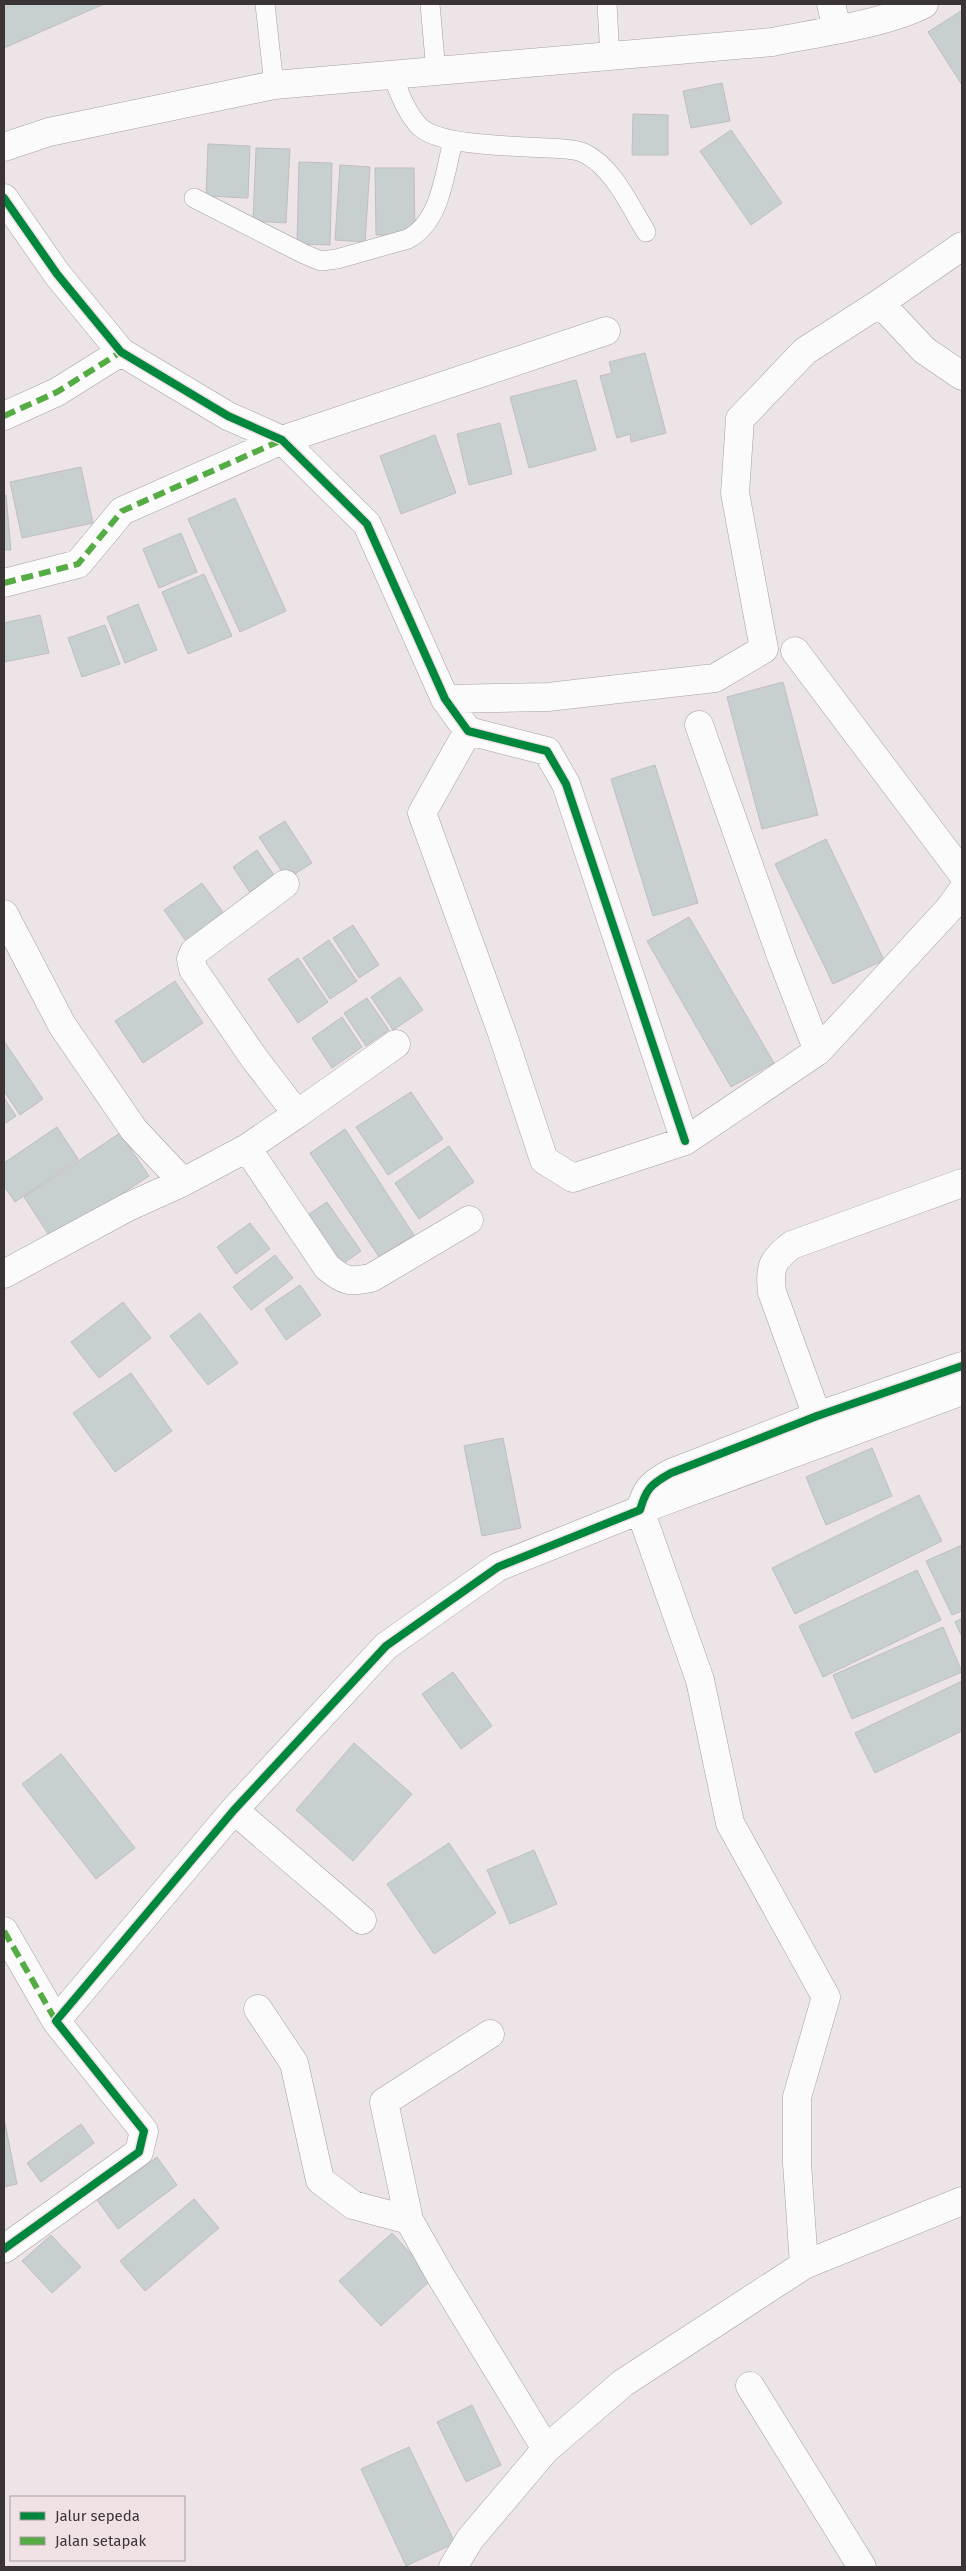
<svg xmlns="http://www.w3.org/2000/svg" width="966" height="2571" font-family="'Fira Sans',sans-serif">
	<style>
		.building { fill: #c8cfd0; stroke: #bfbec0 }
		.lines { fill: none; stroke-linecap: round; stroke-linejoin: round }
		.lane-casing { stroke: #a6a0a2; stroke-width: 20 }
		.street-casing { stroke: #a6a0a2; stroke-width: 29 }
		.lane { stroke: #fcfbfb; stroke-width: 19 }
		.street { stroke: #fcfbfb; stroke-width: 28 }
		.quiet { stroke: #55ac45; stroke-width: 6; stroke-dasharray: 12 6; stroke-linecap: butt }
		.cycleway-casing { stroke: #f0e1e5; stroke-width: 11 }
		.cycleway { stroke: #00873e; stroke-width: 8 }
	</style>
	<rect width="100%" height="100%" fill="#ece4e6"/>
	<path class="building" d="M4,4H104L4,48Z
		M961,11L962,13V85L928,32Z
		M722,83L730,121L691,128L683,91Z
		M633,114L668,115V155H632Z
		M731,130L782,203L751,225L700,151Z
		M208,144L250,146L248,198L206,196Z
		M256,148L290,149L286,223L253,221Z
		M299,162L332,163L330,245L297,244Z
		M340,165L370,167L365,242L335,240Z
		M375,168H414L415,235H376Z
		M645,353L666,433L631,442L630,434L617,438L600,376L612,373L609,362Z
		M576,380L596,450L529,468L510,397Z
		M500,423L512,474L469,485L457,434Z
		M435,435L456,493L401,514L380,456Z
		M81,467L93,523L22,538L10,482Z
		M6,495L11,550H4V496Z
		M235,498L286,611L240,632L188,519Z
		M181,533L197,572L159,588L143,549Z
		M204,574L232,636L188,654L162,592Z
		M138,604L157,650L125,663L107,617Z
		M40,615L49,653L4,662V623Z
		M105,625L120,664L82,677L68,638Z
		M783,682L818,815L762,829L727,697Z
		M655,765L698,903L653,916L611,779Z
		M285,821L312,863L287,879L259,837Z
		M826,839L884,960L833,984L775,864Z
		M257,850L280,884L255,900L233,867Z
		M202,883L227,918L188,944L164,910Z
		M689,917L774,1063L731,1087L647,941Z
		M353,925L379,965L359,978L333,938Z
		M329,940L357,981L330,999L303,958Z
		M298,958L328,1002L298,1023L268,979Z
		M400,977L423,1010L393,1030L371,997Z
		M175,981L203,1023L143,1063L115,1021Z
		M367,998L389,1030L366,1046L344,1013Z
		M342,1017L362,1047L332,1068L312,1038Z
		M4,1041L43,1099L20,1115L4,1091Z
		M411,1092L443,1139L388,1175L356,1127Z
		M4,1098L16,1116L4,1124Z
		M57,1127L78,1159L15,1202L4,1186V1163Z
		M345,1129L414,1235L379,1257L310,1153Z
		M120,1133L149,1176L52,1240L24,1197Z
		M449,1146L474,1182L419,1219L395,1183Z
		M327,1202L361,1251L337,1268L303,1218Z
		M250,1223L270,1249L236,1274L217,1247Z
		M275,1255L293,1278L251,1310L233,1287Z
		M300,1285L321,1315L286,1340L265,1309Z
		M123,1302L151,1338L99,1378L71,1342Z
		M200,1313L238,1363L208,1385L170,1336Z
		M131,1373L172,1431L115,1472L73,1413Z
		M503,1438L521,1528L482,1536L464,1446Z
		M872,1448L892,1496L826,1525L806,1477Z
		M919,1495L942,1541L795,1614L772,1568Z
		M962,1545V1611L952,1615L926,1561Z
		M917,1570L941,1620L823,1677L799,1626Z
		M962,1618V1637L955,1622Z
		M943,1627L962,1672L852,1719L833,1675Z
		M453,1672L492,1726L461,1749L422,1694Z
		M962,1681V1731L875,1773L855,1733Z
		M354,1743L412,1794L353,1861L296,1810Z
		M61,1754L135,1848L96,1879L22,1784Z
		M449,1843L496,1913L434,1954L387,1884Z
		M534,1850L557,1904L510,1924L487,1870Z
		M4,2118L17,2184L4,2187Z
		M81,2124L94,2143L41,2182L27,2163Z
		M157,2157L177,2185L118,2229L97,2200Z
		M194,2199L219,2228L145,2291L120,2261Z
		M392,2233L433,2278L381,2326L339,2281Z
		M51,2235L81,2267L52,2293L22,2261Z
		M472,2405L501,2465L466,2482L437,2422Z
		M409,2447L455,2543L406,2566L361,2469Z"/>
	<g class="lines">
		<defs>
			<path id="lane" d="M265,4L274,85
				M430,4L436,72
				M607,4L610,57
				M392,75C399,92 406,112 419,126C439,148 533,146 565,149C571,150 578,150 584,153C613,167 630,206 646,232
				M194,198L304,254L321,261L337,259L408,239C441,221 444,175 453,141"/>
			<path id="street" d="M831,4L837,29
				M4,147L49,132L274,85L772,42C816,33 885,24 924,4
				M4,198L57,274L121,352L228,416L282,440L367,524L445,699L468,731L547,751L566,784L685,1141
				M880,303L924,350L962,376
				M4,416L57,392L121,352
				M4,583L78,564L122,511L282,440L606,331
				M795,651L962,873
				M445,699L548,697L715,678L764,649L735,493L740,419L805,351L880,303L962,246
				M699,725L781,956L818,1051
				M468,731L422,813L502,1033L544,1160L573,1178L685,1141L818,1051L949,909L962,891
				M4,914L62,1025L134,1130L183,1182L128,1207L4,1274
				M297,1114L396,1044
				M247,1148L327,1267C345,1282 349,1282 371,1278L469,1220
				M183,1182L247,1148L297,1114L254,1058L193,969L191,959L194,952L285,884
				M817,1416L772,1292C769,1267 772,1260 792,1245L962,1183
				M234,1810L362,1920
				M4,1931L56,2021
				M258,2009L294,2063L320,2180L353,2205L409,2220
				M490,2034L384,2102L409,2220L440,2275L546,2449
				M4,2249L139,2152L144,2131L56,2021L234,1810L386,1646L498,1567L640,1510C646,1489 651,1484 671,1473L817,1416L962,1366
				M804,2265L797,2163V2097L826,1997L730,1823L700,1680L640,1510L962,1391
				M750,2386L862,2567
				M453,2567L470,2539L546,2449L623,2383L804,2265L962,2201"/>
		</defs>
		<use href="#lane" class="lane-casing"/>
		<use href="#street" class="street-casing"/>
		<use href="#lane" class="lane"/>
		<use href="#street" class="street"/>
		<path class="quiet" d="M4,416L57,392L121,352
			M4,583L78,564L122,511L282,440
			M4,1931L56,2021"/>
		<defs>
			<path id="cycleway" d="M4,198L57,274L121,352L228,416L282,440L367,524L445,699L468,731L547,751L566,784L685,1141
				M4,2249L139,2152L144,2131L56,2021L234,1810L386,1646L498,1567L640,1510C646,1489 651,1484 671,1473L817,1416L962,1366"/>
		</defs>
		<use href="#cycleway" class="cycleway-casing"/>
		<use href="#cycleway" class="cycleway"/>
	</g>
	<rect width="966" height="2571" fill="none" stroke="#3a3436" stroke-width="10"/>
	<rect x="10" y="2496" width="175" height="65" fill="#f0e1e5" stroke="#a79c9f"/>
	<rect x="20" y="2512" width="25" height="8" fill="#00873e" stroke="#a79c9f"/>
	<text x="55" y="2521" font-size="15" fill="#3a3436">Jalur sepeda</text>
	<rect x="20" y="2537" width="25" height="8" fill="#55ac45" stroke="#a79c9f"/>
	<text x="55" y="2546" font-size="15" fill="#3a3436">Jalan setapak</text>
</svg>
